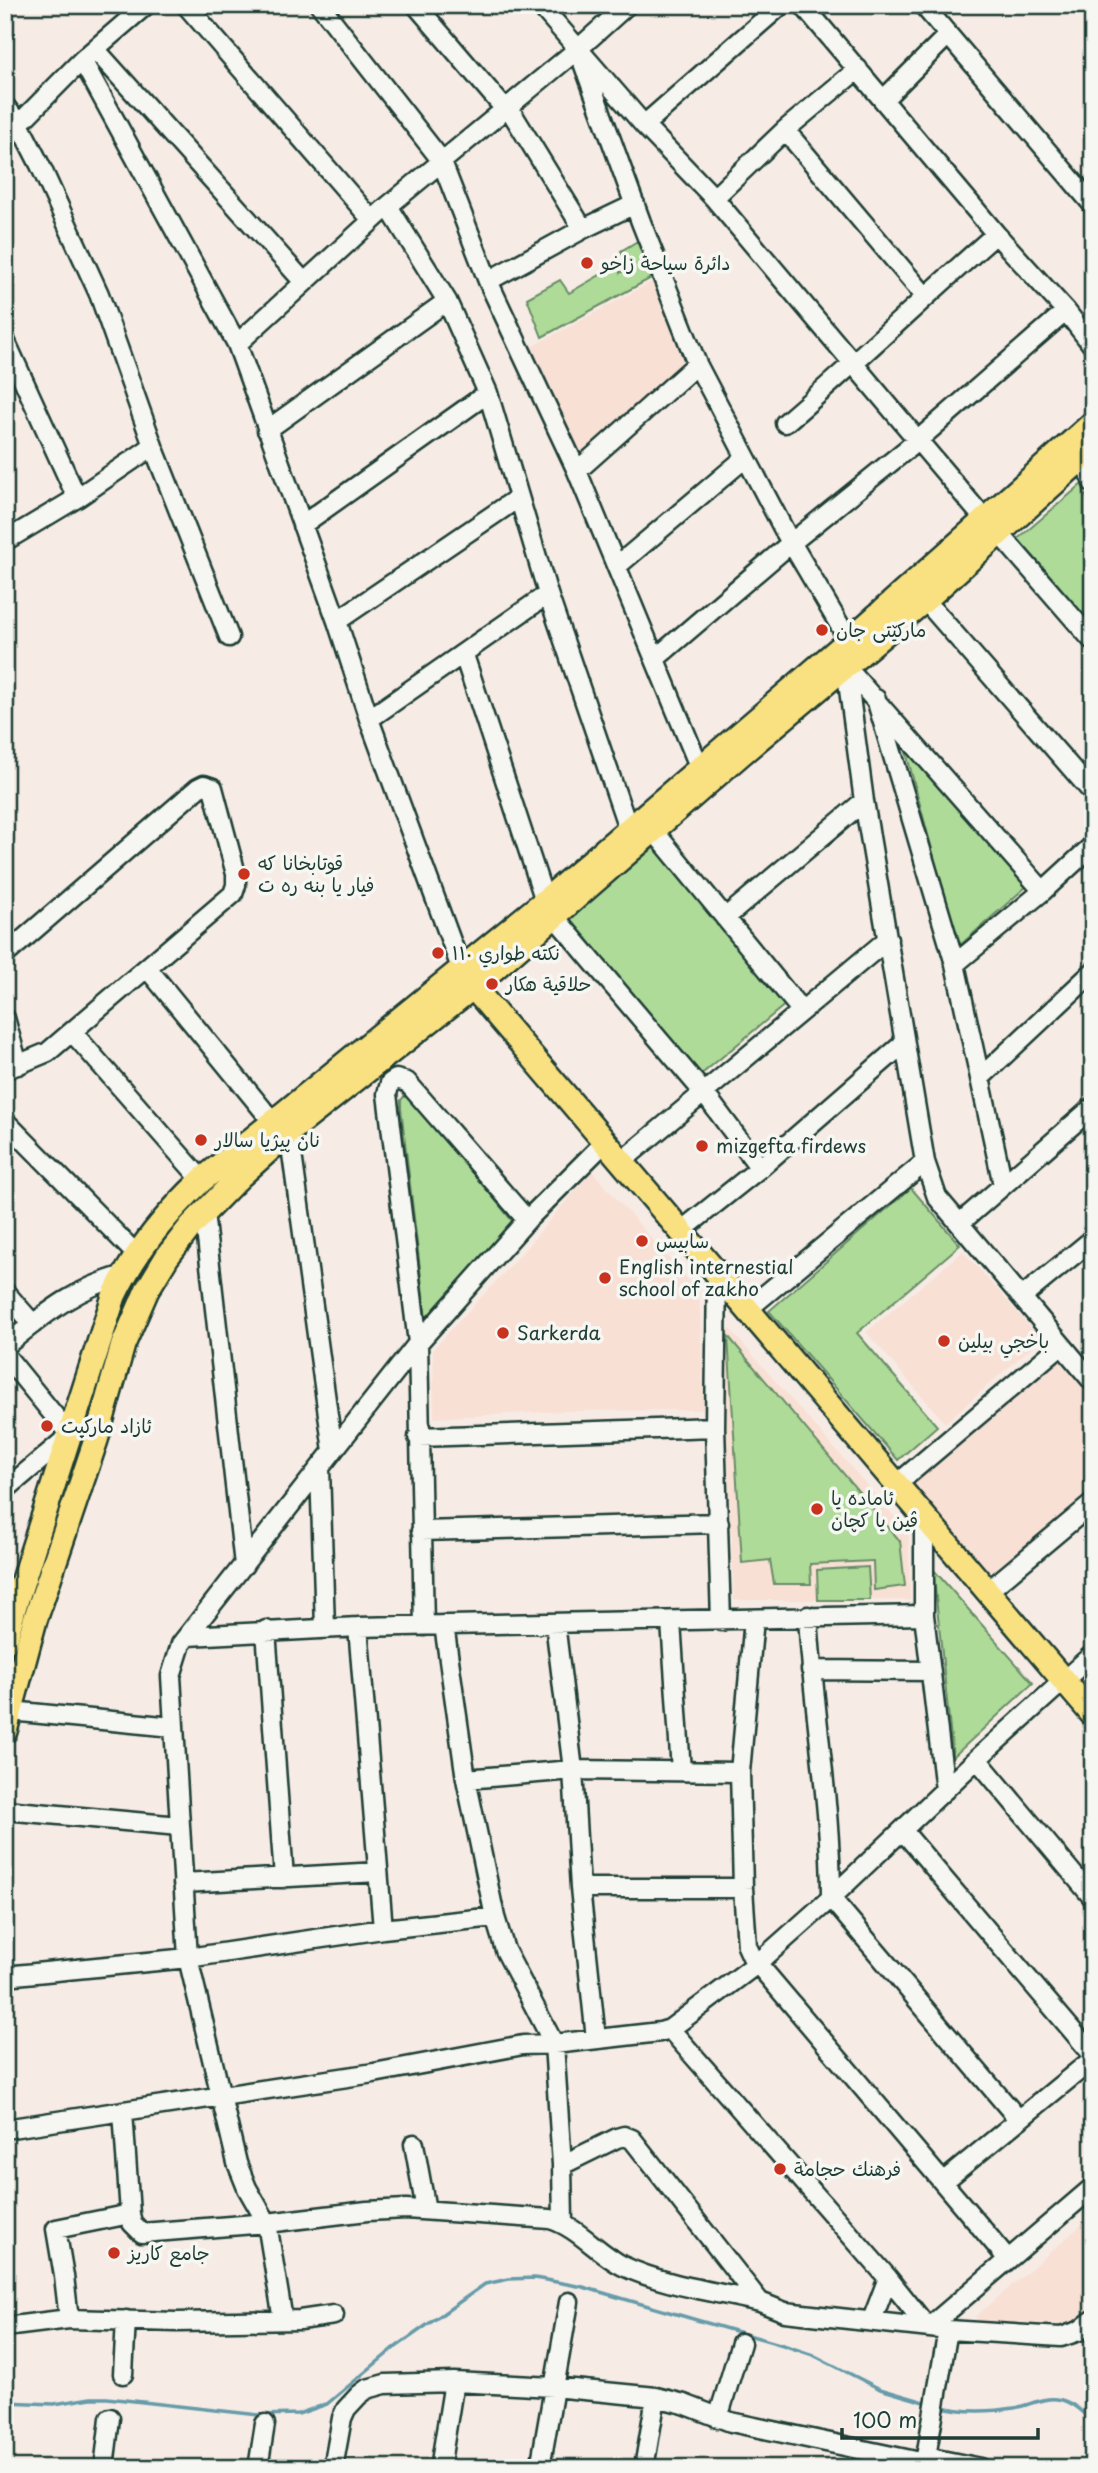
<svg xmlns="http://www.w3.org/2000/svg" width="1098" height="2473" font-family="'Playpen Sans','Playpen Sans Arabic',sans-serif">
	<style>
		.built { fill: #f8e0d5 }
		.green { fill: #afdb99; stroke: #678c66; stroke-width: 2 }
		.lines { fill: none; stroke-linecap: round; stroke-linejoin: round }
		.stream { stroke: #669baa; stroke-width: 3.5 }
		.minor-casing { stroke: #1f3d34; stroke-width: 23 }
		.major-casing { stroke: #1f3d34; stroke-width: 28 }
		.minor { stroke: #f6f6f2; stroke-width: 18 }
		.major { stroke: #f9e181; stroke-width: 23 }
		.poi-dot { fill: #c8321e; stroke: #f6f6f2; stroke-width: 2.5 }
		.labels { text-anchor: middle; stroke-width: 7; stroke-linejoin: round; paint-order: stroke }
		.poi-label { font-size: 19px; fill: #1f3d34; stroke: #f6f6f2; text-anchor: start }
	</style>
	<rect width="100%" height="100%" fill="#f7ece5"/>
	<filter id="ink" filterUnits="userSpaceOnUse"><feTurbulence type="fractalNoise" baseFrequency=".0143" numOctaves="2"/><feDisplacementMap in="SourceGraphic" scale="14" xChannelSelector="R" yChannelSelector="G"/><feConvolveMatrix kernelMatrix="1 2 1 2 8 2 1 2 1" color-interpolation-filters="sRGB"/></filter>
	<g filter="url(#ink)">
		<path class="built" d="M657,279L691,363L582,457L531,347Z
			M592,1171L699,1292L704,1410L563,1411L434,1418L433,1349L512,1264Z
			M963,1251L1041,1339L945,1423L866,1332Z
			M722,1320L909,1533L910,1600H734Z
			M1058,1358L1093,1397V1488L991,1573L909,1484Z
			M1093,2215V2316L1083,2325L978,2321L975,2317Z"/>
		<path class="green" d="M641,239L655,276L542,337L527,298L560,280L569,293L619,264L620,273L628,269L621,251Z
			M1082,484L1093,517V629L1014,542Z
			M903,741L1027,886L958,947Z
			M656,846L787,1003L698,1077L566,921Z
			M406,1094L414,1099L513,1222L426,1319L401,1108V1100Z
			M911,1188L960,1245L857,1333L937,1426L898,1460L769,1311Z
			M728,1336L900,1541L905,1586L874,1590L873,1561L810,1564L811,1584H774L770,1560L742,1563Z
			M868,1567L870,1600H818L817,1570Z
			M933,1569L1033,1683L953,1757Z"/>
		<g class="lines">
			<path class="stream" d="M5,2402L54,2404L91,2398H107L259,2415L298,2414L327,2404L393,2349L485,2284L509,2279L535,2278L583,2287L783,2345L813,2355L880,2389L928,2403
				M939,2406C964,2413 989,2412 1014,2408C1028,2406 1042,2397 1057,2399C1072,2401 1082,2412 1093,2422"/>
			<defs>
				<path id="minor" d="M186,5L372,220
					M320,5L441,160L488,281L577,471L699,766
					M416,5L504,108
					M540,5L644,125L714,198L985,520
					M803,5L996,234L1066,311L1093,346
					M923,5L1093,205
					M95,49L303,281
					M82,60L237,344L337,621L369,719L461,968L467,978
					M582,60L641,222L697,364L785,532L849,641
					M884,99L948,35
					M507,105L583,229
					M5,106L19,124L40,165L99,294L153,446L229,637
					M644,125L781,5
					M785,130L925,296
					M5,138L82,60L146,5
					M714,198L785,130L858,69
					M388,206L447,301L488,393L548,594L628,828
					M488,281L583,229L635,204
					M5,340L77,498
					M237,344L388,206L578,49L627,5
					M785,423C857,362 925,296 996,234
					M267,430L447,301
					M1083,457L1093,483
					M577,471L697,364
					M302,525L488,393
					M999,533L1093,641
					M5,541L77,498L153,446
					M617,566L745,458
					M925,600L1093,793
					M337,621L518,498
					M464,655L545,901
					M655,659L791,543L917,441L1066,311
					M846,667L864,801L925,1162
					M846,667L1043,891
					M876,699L955,964L980,1078
					M369,719L548,594
					M653,830L801,1010
					M554,916L704,1093L760,1168
					M725,918L864,801
					M5,955L198,788L204,785L213,788L236,874V885L233,894L48,1052L5,1070
					M955,964L1043,891L1093,845
					M148,969L273,1122
					M5,1018L18,1065
					M73,1033L202,1180
					M5,1121L137,1255
					M289,1132L333,1451
					M622,1161L888,939
					M1003,1185L980,1078L1093,972
					M204,1212L244,1565
					M960,1223L1093,1107
					M681,1231L760,1168L904,1043
					M717,1273L715,1427L721,1621
					M5,1292L33,1324
					M1022,1297L1093,1239
					M748,1309L925,1162L937,1197L1093,1382
					M5,1346C45,1314 74,1289 124,1275
					M5,1355L70,1435L5,1490
					M418,1437L715,1427
					M320,1468L325,1628
					M897,1484L1061,1345
					M924,1516V1615L945,1790
					M421,1531L719,1523
					M988,1591L1093,1503
					M808,1616C813,1710 831,1804 831,1898L1019,2120
					M754,1619L740,1772L743,1888L747,1946L752,1957L1007,2258
					M671,1622L681,1771
					M555,1623L573,1770L580,1888L596,2039
					M444,1625L466,1779L495,1917L505,1950L554,2044L562,2165L563,2223
					M424,1626L418,1343L387,1094L390,1083L396,1079L407,1082L527,1220
					M358,1627L383,1929
					M266,1630L284,1878
					M188,1636L358,1627L924,1615
					M811,1670L931,1671
					M11,1711L173,1727
					M977,1759L1093,1898
					M466,1779L573,1770L740,1772
					M5,1810L179,1826
					M903,1831L1093,2055
					M183,1883L378,1872
					M580,1888H743
					M5,1976L188,1958L383,1929L495,1917
					M670,2029L888,2278L928,2328
					M123,2111L130,2214L132,2223L142,2233L267,2223L367,2211L406,2209L550,2219C578,2227 597,2253 623,2266C663,2285 717,2292 760,2302
					M5,2129L374,2073L523,2045L554,2044L660,2032L670,2029L758,1963L831,1898L977,1759L1093,1654
					M414,2144L426,2210
					M562,2165L617,2138L624,2136L632,2139L760,2302L785,2312L948,2330L1061,2337L1079,2331L1093,2320
					M943,2182L1093,2059
					M69,2319L64,2276L56,2229L130,2214
					M283,2320L267,2223L247,2188L237,2163L188,1958L171,1676L181,1644L418,1343L527,1220L605,1142
					M872,2320L888,2278
					M5,2327L69,2319L177,2322L300,2320L334,2315
					M928,2328L1093,2187
					M123,2374L126,2320
					M718,2418L741,2343
					M926,2457L981,2468
					M104,2468L110,2418
					M258,2468L265,2424
					M333,2468L342,2418L346,2409L359,2395L367,2389L385,2384L454,2382L553,2387L656,2397L684,2404L731,2422L925,2463
					M440,2468L454,2382
					M540,2468L569,2302
					M644,2468L656,2397
					M924,2468L948,2330"/>
				<path id="major" d="M473,987L1093,1715
					M5,1642L14,1608L114,1296C135,1251 166,1214 202,1180L545,901L868,624L1093,423
					M5,1731L35,1620L96,1440L123,1345L147,1290L167,1257L191,1226L240,1176L289,1132L473,987L741,754L925,600L1093,448"/>
			</defs>
			<use href="#minor" class="minor-casing"/>
			<use href="#major" class="major-casing"/>
			<use href="#minor" class="minor"/>
			<use href="#major" class="major"/>
		</g>
	</g>
	<g class="poi-dot">
		<circle cx="587" cy="263" r="7"/>
		<circle cx="822" cy="630" r="7"/>
		<circle cx="244" cy="874" r="7"/>
		<circle cx="438" cy="953" r="7"/>
		<circle cx="492" cy="984" r="7"/>
		<circle cx="201" cy="1140" r="7"/>
		<circle cx="702" cy="1146" r="7"/>
		<circle cx="642" cy="1241" r="7"/>
		<circle cx="605" cy="1278" r="7"/>
		<circle cx="503" cy="1333" r="7"/>
		<circle cx="944" cy="1341" r="7"/>
		<circle cx="47" cy="1426" r="7"/>
		<circle cx="817" cy="1509" r="7"/>
		<circle cx="780" cy="2169" r="7"/>
		<circle cx="114" cy="2253" r="7"/>
	</g>
	<g class="labels">
		<g class="poi-label">
			<text x="601" y="270">دائرة سياحة زاخو</text>
			<text x="836" y="637">مارکێتی جان</text>
			<text x="258" y="870">قوتابخانا كه<tspan x="258" dy="22">فيار يا بنه ره ت</tspan></text>
			<text x="452" y="960">نكته طواري ١١٠</text>
			<text x="506" y="991">حلاقية هكار</text>
			<text x="215" y="1147">نان پيژيا سالار</text>
			<text x="716" y="1153">mizgefta firdews</text>
			<text x="656" y="1248">سابيس</text>
			<text x="619" y="1274">English internestial<tspan x="619" dy="22">school of zakho</tspan></text>
			<text x="517" y="1340">Sarkerda</text>
			<text x="958" y="1348">باخجي بيلين</text>
			<text x="61" y="1433">ئازاد ماركيت</text>
			<text x="831" y="1505">ئاماده یا<tspan x="831" dy="22">ڤین یا کچان</tspan></text>
			<text x="794" y="2176">فرهنك حجامة</text>
			<text x="128" y="2260">جامع كاريز</text>
		</g>
	</g>
	<rect width="1098" height="2473" fill="none" stroke="#f6f6f2" stroke-width="28"/>
	<rect x="14" y="14" width="1070" height="2445" fill="none" stroke="#1f3d34" stroke-width="2.5" filter="url(#ink)"/>
	<path d="M842 2428v10h196v-10" fill="none" stroke="#1f3d34" stroke-width="3.5"/>
	<text x="853" y="2428" font-size="21" fill="#1f3d34" stroke="#f6f6f2" stroke-width="5" paint-order="stroke">100 m</text>
</svg>
